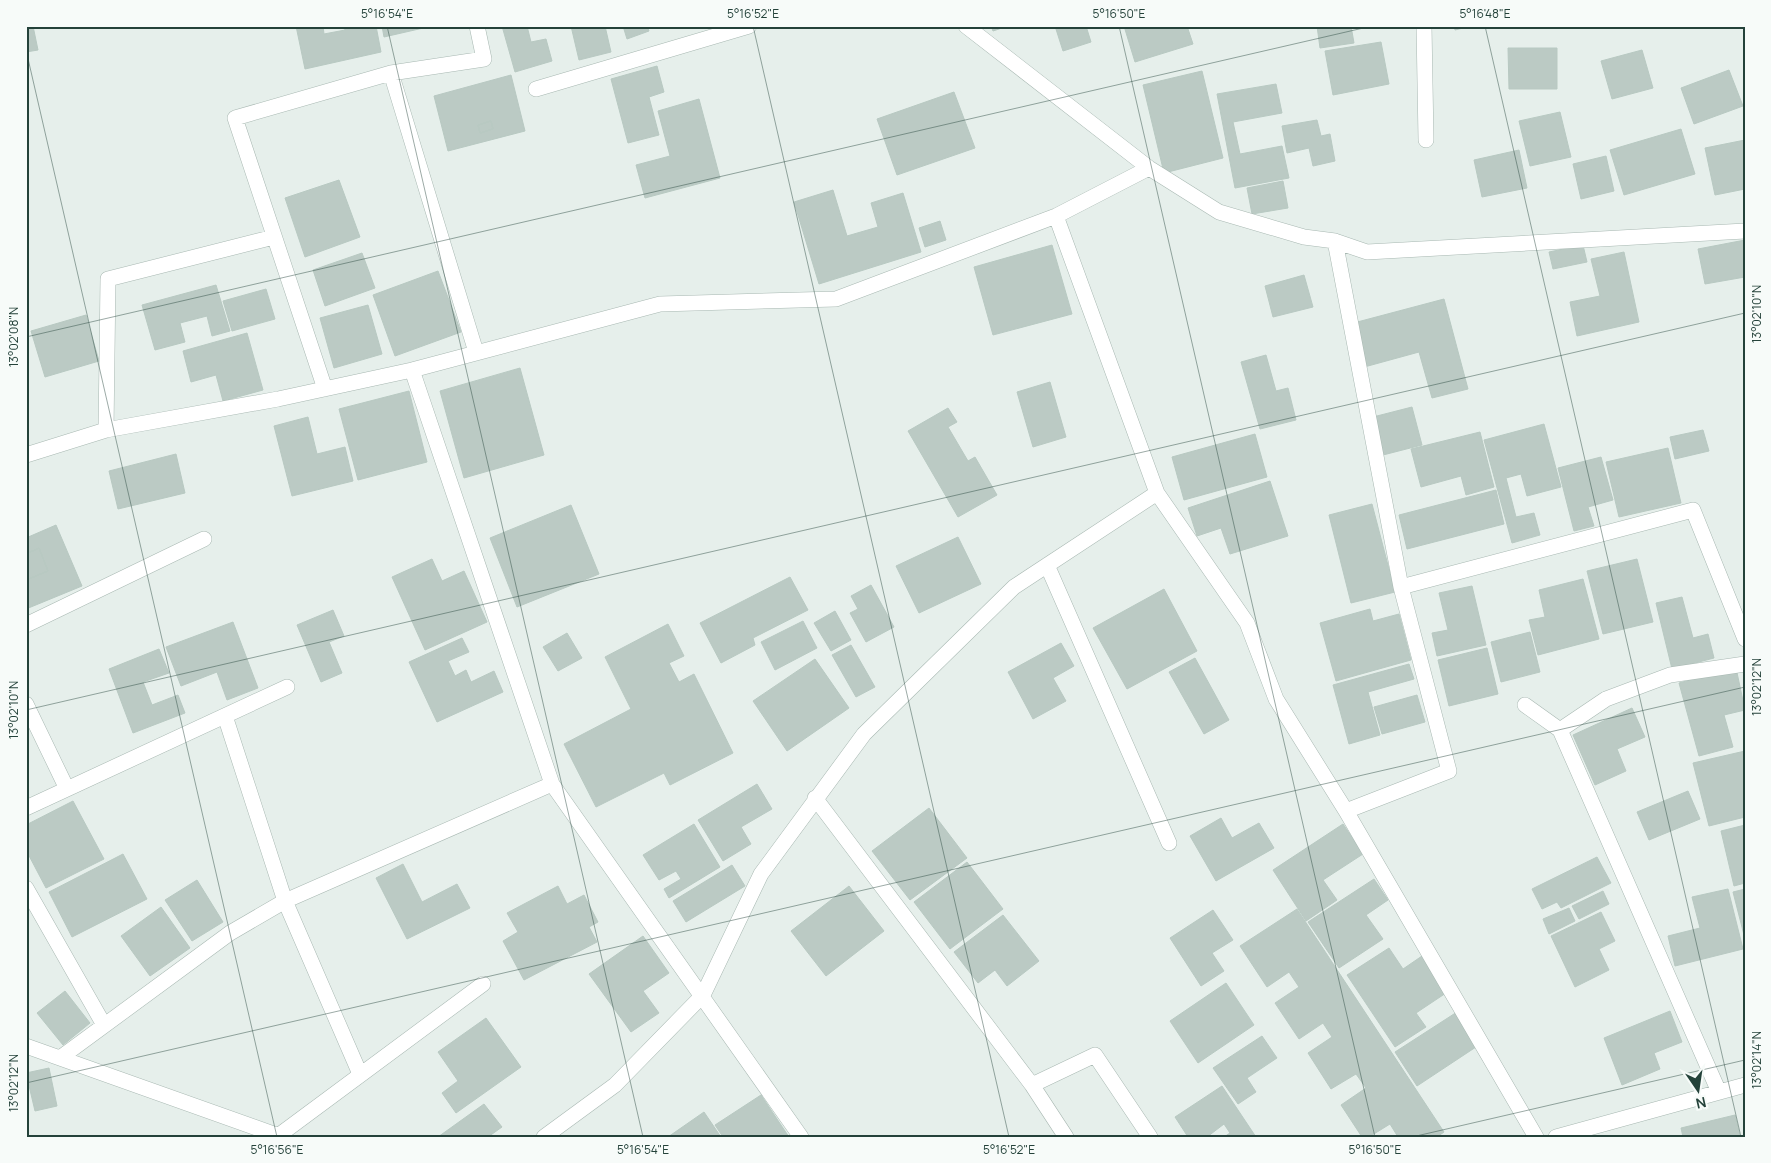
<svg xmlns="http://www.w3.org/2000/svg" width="1771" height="1163" font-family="Manrope,sans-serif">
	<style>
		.building { fill: #bbcac4; stroke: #b8c9c2; fill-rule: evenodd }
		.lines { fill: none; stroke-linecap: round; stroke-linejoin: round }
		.minor-casing { stroke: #a8b8b2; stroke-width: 16 }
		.minor { stroke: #fff; stroke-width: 15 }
		.ticks { fill: none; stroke: #24423a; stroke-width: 1; stroke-opacity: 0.45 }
		.neatline { fill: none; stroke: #24423a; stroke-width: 2 }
		.ticks-label { font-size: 12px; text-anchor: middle; fill: #24423a }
	</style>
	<rect width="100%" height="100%" fill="#e6efeb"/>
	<path class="building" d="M26,26H33L38,50L26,52Z
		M296,26H323L324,34L345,30L344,26H376L381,52L305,69Z
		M382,26H432L384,37Z
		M502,26H527L531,42L546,39L552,61L515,72Z
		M571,26H605L611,52L579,60Z
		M623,26H647L649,31L627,39Z
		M991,26H1008L993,31Z
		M1055,26H1086L1091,42L1063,51Z
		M1124,26H1187L1193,44L1135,62Z
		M1317,26H1351L1354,43L1320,48Z
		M1454,26H1471L1455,30Z
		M1381,42L1389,84L1333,95L1325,51Z
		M1508,48H1557V89H1509Z
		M1642,50L1653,88L1612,99L1601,61Z
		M657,66L664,92L649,97L659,135L628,143L611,79Z
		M1729,70L1743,106L1694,124L1681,88Z
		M1202,71L1223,158L1164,173L1143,85Z
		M511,75L525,131L448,151L434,96ZM491,121L493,129L480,133L478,125Z
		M1276,84L1282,113L1233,122L1240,154L1282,146L1289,178L1235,188L1217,94Z
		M954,92L975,148L897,175L877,119Z
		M699,99L720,178L645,198L636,165L670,156L658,111Z
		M1560,112L1571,157L1530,166L1519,121Z
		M1317,120L1321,136L1330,134L1335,161L1313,166L1309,148L1287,153L1282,126Z
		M491,121L493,129L480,133L478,125Z
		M1681,129L1695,174L1624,195L1610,150Z
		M1745,140V189L1715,195L1705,148Z
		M1519,150L1527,188L1482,197L1474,160Z
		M1606,156L1614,191L1581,199L1573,164Z
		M339,180L360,237L305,257L285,198Z
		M1283,181L1288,208L1252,214L1247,188Z
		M833,190L847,236L878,227L871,203L903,193L921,252L819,284L794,202Z
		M940,221L946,240L925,247L919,228Z
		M1745,240V277L1705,284L1698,249Z
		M1052,245L1072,314L993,335L974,267Z
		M1583,245L1587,262L1553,269L1549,252Z
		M1624,252L1639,322L1577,336L1570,302L1600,296L1591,259Z
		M362,253L375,288L325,306L313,270Z
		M438,271L461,332L395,356L373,295Z
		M1304,275L1313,307L1273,317L1265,286Z
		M216,285L230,331L212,336L207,316L180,323L185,342L155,350L142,305Z
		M266,289L275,319L232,331L223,301Z
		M1444,299L1468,389L1432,398L1419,352L1357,369L1346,325Z
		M368,305L382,354L334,368L320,318Z
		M86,315L99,361L45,377L31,331Z
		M247,333L263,390L223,401L216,375L191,382L183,351Z
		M1266,355L1276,391L1288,388L1296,420L1260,429L1241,362Z
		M520,368L544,455L464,478L440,391Z
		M1050,382L1066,437L1033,447L1017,392Z
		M409,391L427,462L358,480L339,409Z
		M1412,407L1422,445L1383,455L1373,417Z
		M948,408L957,422L948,427L968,461L975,457L997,495L958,517L908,431Z
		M308,417L317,454L345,447L353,481L292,496L274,426Z
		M1544,424L1561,487L1527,496L1521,474L1506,478L1516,517L1534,513L1540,535L1512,543L1484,440Z
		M1703,430L1709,451L1675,459L1670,437Z
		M1480,432L1494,487L1466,495L1461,476L1421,487L1411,449Z
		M1255,434L1267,477L1184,500L1172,457Z
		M1668,448L1681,503L1619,517L1606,462Z
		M176,454L185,493L118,509L109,471Z
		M1601,457L1613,500L1588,507L1594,526L1574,531L1558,468Z
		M1270,481L1288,536L1230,554L1221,528L1197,536L1188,508Z
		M1496,490L1504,524L1407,549L1399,515Z
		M1372,504L1395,592L1351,603L1329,515Z
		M571,505L599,574L517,607L490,538Z
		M56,525L82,586L26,609V580L48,571L39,548L26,554V538Z
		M958,537L981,584L919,613L896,566Z
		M39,548L48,571L26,580V554Z
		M432,559L442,581L464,571L487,622L425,650L392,577Z
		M1637,559L1653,622L1603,634L1587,571Z
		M790,577L808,610L753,638L755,645L721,663L700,623Z
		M1583,579L1599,639L1538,655L1529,620L1545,617L1539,590Z
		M871,585L894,627L866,642L850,613L858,609L851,596Z
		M1472,586L1486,645L1437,656L1432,633L1448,630L1439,593Z
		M1164,589L1197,651L1127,689L1093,628Z
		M1682,597L1693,638L1708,634L1714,658L1672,669L1656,603Z
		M1370,609L1373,621L1399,614L1411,660L1336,681L1320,623Z
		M333,610L344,636L329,642L342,673L321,682L297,625Z
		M835,611L851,640L831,651L814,623Z
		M803,621L817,648L775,670L761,642Z
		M233,622L258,688L227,700L217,672L181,686L166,647Z
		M668,624L684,656L669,663L679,682L694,674L733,753L670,785L664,773L596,807L564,744L631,709L605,657Z
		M1530,632L1540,672L1501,682L1491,642Z
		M567,633L582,658L558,671L543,647Z
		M462,638L469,652L448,661L455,676L466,670L471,682L494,671L503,692L437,722L409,662Z
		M1061,643L1074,666L1053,678L1066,701L1033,719L1008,672Z
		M851,645L875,687L856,697L832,655Z
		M1487,648L1498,694L1449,706L1438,660Z
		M159,649L169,673L143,682L152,705L178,695L185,713L133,733L109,669Z
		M1195,658L1229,720L1204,734L1169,672Z
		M815,659L849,708L787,751L753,701Z
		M1409,664L1414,679L1368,692L1380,735L1349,744L1333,685Z
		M1736,668L1745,710L1724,715L1733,747L1699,756L1679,683Z
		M1417,695L1425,722L1382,734L1374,707Z
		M1632,708L1645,737L1617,749L1626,771L1595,785L1573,735Z
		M1745,751V817L1709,826L1693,763Z
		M757,784L772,809L741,827L751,844L723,861L698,820Z
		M1688,791L1700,819L1649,840L1637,812Z
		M73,801L104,859L46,888L26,850V825Z
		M929,808L967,858L910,900L872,851Z
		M1221,818L1232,838L1259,823L1274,848L1216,881L1190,836Z
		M694,824L720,867L669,898L664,889L681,879L676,871L659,880L643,855Z
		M1343,824L1363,854L1323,880L1337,900L1306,921L1273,870Z
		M1745,825V883L1734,886L1721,831Z
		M123,854L147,899L72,937L49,892Z
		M1597,857L1611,883L1561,908L1557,902L1542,909L1532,889Z
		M967,862L1003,909L950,949L914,902Z
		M403,864L422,902L457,884L470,908L407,939L376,878Z
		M732,865L745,886L686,922L673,901Z
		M1374,879L1388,900L1366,915L1383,939L1339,968L1308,922Z
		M197,880L223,922L192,941L165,900Z
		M558,886L567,904L584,895L598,922L589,927L597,942L524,980L503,941L518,932L507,913Z
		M849,886L884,931L826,976L791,931Z
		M1728,889L1743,949L1675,966L1668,936L1700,928L1692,897Z
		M1745,889V939L1733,892Z
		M1603,891L1609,904L1579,919L1572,906Z
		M161,907L190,948L150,976L121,936Z
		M1569,908L1575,921L1549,934L1543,919Z
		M1297,909L1444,1132L1437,1137H1398L1390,1124L1369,1137H1362L1341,1105L1366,1088L1356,1074L1331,1089L1308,1053L1332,1037L1323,1023L1299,1039L1275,1003L1299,987L1289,972L1267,987L1240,946Z
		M1213,910L1233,940L1212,953L1224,971L1201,986L1170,938Z
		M1601,912L1615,941L1599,949L1609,970L1575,987L1551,936Z
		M1003,915L1039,961L1007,986L995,970L978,983L954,952Z
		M643,936L669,973L643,991L659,1013L631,1032L589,974Z
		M1389,948L1403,969L1422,956L1446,993L1416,1013L1426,1027L1395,1047L1347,975Z
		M1226,983L1254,1025L1198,1063L1170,1021Z
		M65,991L90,1023L63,1045L37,1013Z
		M1670,1011L1682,1042L1654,1053L1660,1069L1622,1085L1604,1038Z
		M1457,1012L1479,1045L1417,1086L1395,1052Z
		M486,1018L521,1067L456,1113L442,1093L458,1081L438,1052Z
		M1262,1036L1277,1058L1247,1078L1256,1092L1238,1104L1213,1068Z
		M49,1068L57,1106L35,1111L26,1073Z
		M1222,1086L1256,1137H1224L1230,1133L1224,1124L1207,1137H1188L1175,1117Z
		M761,1095L789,1137H723L715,1125Z
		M484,1104L502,1127L488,1137H438Z
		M704,1112L721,1137H668Z
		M1735,1115L1740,1137H1683L1681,1128Z"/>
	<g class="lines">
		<defs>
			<path id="minor" d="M966,26L1149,168L1219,212L1304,237L1335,241L1367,252L1745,231
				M1424,26L1426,140
				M391,73L476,352
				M536,89L749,26
				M1056,216L1157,493L1247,623L1276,699L1346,811L1536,1137
				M1335,241L1401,587L1449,771L1346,811
				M412,370L552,784L801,1137
				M325,389L235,118L391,73L484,59L477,26
				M106,430L108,279L274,237
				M26,455L106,430L278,399L412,370L660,304L836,299L1056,216L1149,168
				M1047,565L1169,843
				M1401,587L1693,510L1745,639
				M26,625L204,539
				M26,704L67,789
				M1525,705L1560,730L1719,1092
				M225,716L285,901L360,1074
				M1560,730L1606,699L1670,675L1745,664
				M815,798L1032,1085L1066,1137
				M26,808L287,687
				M26,888L104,1025
				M26,1046L282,1137
				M60,1058L230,933L285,901L552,784
				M1032,1085L1095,1055L1150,1137
				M278,1136L483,984
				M544,1137L615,1085L703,995L761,874L864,734L1014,587L1157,493
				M1556,1137L1745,1085"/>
		</defs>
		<use href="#minor" class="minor-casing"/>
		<use href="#minor" class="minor"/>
	</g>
	<path class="ticks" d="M387,26L643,1137M753,26L1009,1137M1119,26L1375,1137M1485,26L1741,1137M26,50L277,1137M26,337L1372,26M26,710L1745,313M26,1083L1745,687M1412,1137L1745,1060"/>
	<rect width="1771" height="1163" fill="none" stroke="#f7fbf9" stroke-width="55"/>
	<g transform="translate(1698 1090) rotate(167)" stroke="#f7fbf9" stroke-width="4" paint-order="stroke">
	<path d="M0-4L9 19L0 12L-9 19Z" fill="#24423a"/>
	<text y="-8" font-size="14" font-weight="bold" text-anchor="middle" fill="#24423a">N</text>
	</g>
	<rect x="28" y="28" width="1716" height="1108" class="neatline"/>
	<g class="ticks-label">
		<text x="387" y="18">5°16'54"E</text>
		<text x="753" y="18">5°16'52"E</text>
		<text x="1119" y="18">5°16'50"E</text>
		<text x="1485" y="18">5°16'48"E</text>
		<text transform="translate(1757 314) rotate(-90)" y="4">13°02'10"N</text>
		<text transform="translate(14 337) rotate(-90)" y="4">13°02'08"N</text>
		<text transform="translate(1757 687) rotate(-90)" y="4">13°02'12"N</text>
		<text transform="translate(14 710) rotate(-90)" y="4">13°02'10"N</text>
		<text transform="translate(1757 1060) rotate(-90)" y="4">13°02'14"N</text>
		<text transform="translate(14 1083) rotate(-90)" y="4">13°02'12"N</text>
		<text x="277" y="1154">5°16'56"E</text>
		<text x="643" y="1154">5°16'54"E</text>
		<text x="1009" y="1154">5°16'52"E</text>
		<text x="1375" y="1154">5°16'50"E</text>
	</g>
</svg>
